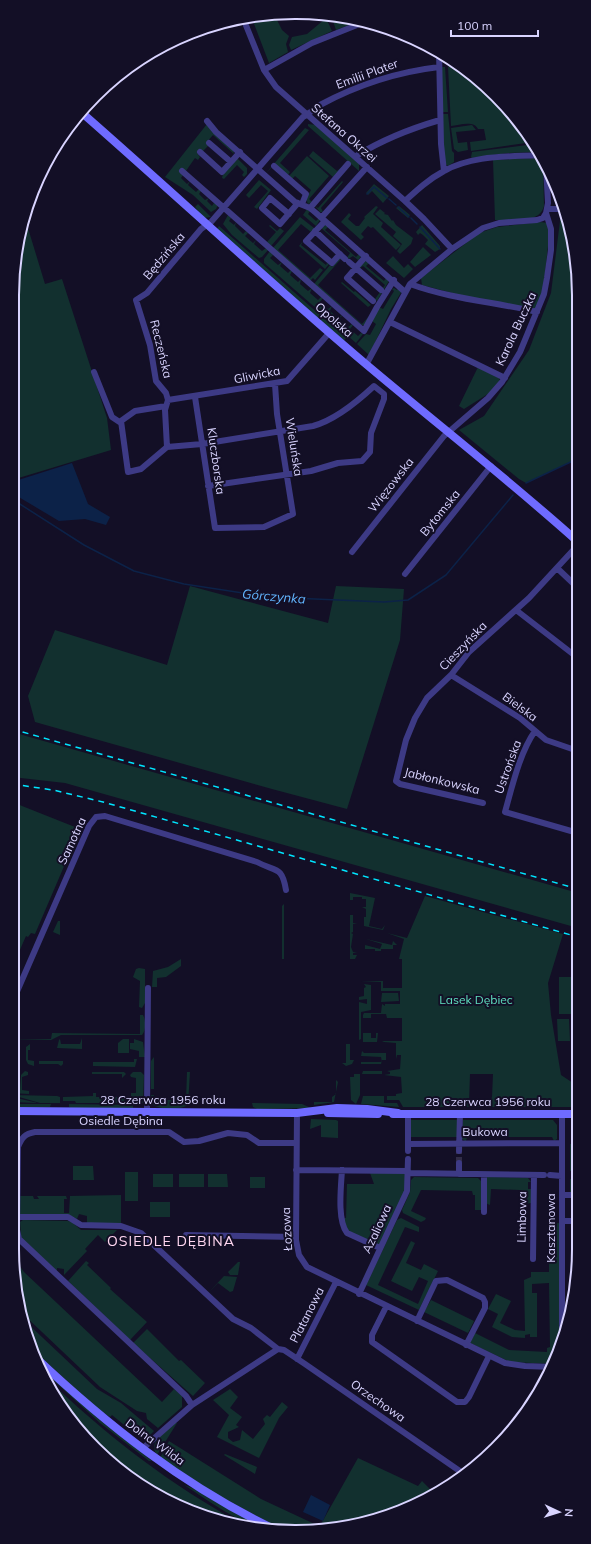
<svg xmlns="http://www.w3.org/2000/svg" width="591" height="1544" font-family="Mulish,sans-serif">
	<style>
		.green { fill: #12302f; fill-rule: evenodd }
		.water { fill: #0c2248 }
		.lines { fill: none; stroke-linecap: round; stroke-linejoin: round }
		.stream { stroke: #0c2248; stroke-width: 1.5 }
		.street-tunnel { stroke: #312d47; stroke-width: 6; stroke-dasharray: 6 3; stroke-linecap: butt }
		.street { stroke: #3d3a85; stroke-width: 6 }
		.secondary { stroke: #6f6bff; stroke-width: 8 }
		.rail { stroke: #00e5ff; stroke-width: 1.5; stroke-dasharray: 6 5; stroke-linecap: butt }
		.labels { text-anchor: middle; stroke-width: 4; stroke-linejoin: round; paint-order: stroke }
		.street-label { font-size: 12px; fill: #d9d4ff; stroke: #130f26 }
		.park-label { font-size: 12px; fill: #5fe0c0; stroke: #130f26 }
		.water-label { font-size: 13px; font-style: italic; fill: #62b6ff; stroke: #130f26 }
		.quarter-label { font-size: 14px; letter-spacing: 1px; fill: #ffd6f0; stroke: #130f26 }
		.rim { fill: none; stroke: #d9d4ff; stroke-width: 2 }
	</style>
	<rect width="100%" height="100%" fill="#130f26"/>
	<path class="green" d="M259,14H274L282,30L289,36L286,44L288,52L269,63L251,16Z
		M331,15L362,20L336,30Z
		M325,19L327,20L332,31L291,50L289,45L292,37L307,34Z
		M456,65L508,108L529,139L526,143L471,151L470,142L486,140L484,129H478C474,120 459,125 451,126L448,67Z
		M441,67H445L448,112H443Z
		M442,114H448L452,151L454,153V162L448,166L443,162Z
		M207,124L233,150L234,154L213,135L206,143L208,146L202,152L200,150L197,153L200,157L198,160L195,158L181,178L187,184L190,181L188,185L196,192L199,189L201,191L199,194L205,200L209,198L207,201L212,206L214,203L218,205L216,209L211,212L193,195L165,177Z
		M308,124L316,125L359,163V171L308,126Z
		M472,125L476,130L456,132L458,143L467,142L468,150L458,152L454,149L451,128Z
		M305,128L309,130L280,163L290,172L288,175L275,164L266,173Z
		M530,141L537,152L508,153L472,158L471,157L472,152L527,145Z
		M313,151L337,171L346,163L333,177L309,156Z
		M307,156L329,176L309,199L312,202L308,204L306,199L311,190L295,176L292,179L289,176Z
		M237,158L247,168V174L244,177L242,175L244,172L237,165L224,179L222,178L223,174Z
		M538,158L543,162L544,206C539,225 510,220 495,220L493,160Z
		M259,180L271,190L257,209L254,207L268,191L261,185L249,198L246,195Z
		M342,181L343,182L321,208L323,212H320L315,206L318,208Z
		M374,184L389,196L383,203L372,191L368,195L366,193Z
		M198,204L211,217L204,218L195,207Z
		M376,206L378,207L373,214L383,223L381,227L401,245L396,250L373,227L371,228L368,226L361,234L364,237L361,240L341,222L349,213L351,215L348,219L356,226H359L365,218L364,217Z
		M399,206L410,215L408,218L396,208Z
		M307,209L310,211L308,214L316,221L319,218L320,220L316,226L303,215Z
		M380,209L385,213L384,214L388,215L392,221L393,220L396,225L413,238L411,244L400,254L397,251L402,244L393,236L396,232L375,214Z
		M561,213L563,214L577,258V459L526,483L519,479L459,430L484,416L529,350L551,293Z
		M24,215L45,284L62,279L107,418L111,450L12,480V296L22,222Z
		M228,215L231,218L229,221L234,225L236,222L235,226L243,234L246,231L248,233L245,236L253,243L256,240L254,244L262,251L266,248L268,250L262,257L259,258L232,235L223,224Z
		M300,217L314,228L311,232L301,224L278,250L310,278L320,268L323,270L315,280L313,278L310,281L273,248Z
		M540,222L548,223L549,237L543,292L532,314L422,285L421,278L479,233L497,227Z
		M324,224L328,227L325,230L356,257L359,254L361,256L356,264L358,260L353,256L345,261L350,253L321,228Z
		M270,225L277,231L280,228L284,231L271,246L267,242L276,232L269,226Z
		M422,225L440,246V249L435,252L425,244L428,240L423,235L420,233L418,235L416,232Z
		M219,226L346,338L344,341L217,229Z
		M303,241L301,245L326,265L327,263L329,264L325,269L299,246Z
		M423,247L431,255L415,267L410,262Z
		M270,251L273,255L270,258L278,265L282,262L280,266L288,273L291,270L292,271L290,275L298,282L301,279L300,284L308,291L312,288L310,293L318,300L321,297L323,298L320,302L328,309L332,306L330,311L338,318L342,315L340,320L348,327L352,324L353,325L350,329L358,336L361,333L363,334L356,343L264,263V259Z
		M393,256L404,268L408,264L413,269L404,278L386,263Z
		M340,258L341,259L318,285L362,324L369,316L365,325H362L314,284L330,265L332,267Z
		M367,260L369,263L366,266L384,281L386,278L389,281L377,301L375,299L385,285L363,266L360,268L359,267Z
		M342,282L354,292L355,291L371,305L368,307L341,283Z
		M394,288L397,290L398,288L402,291L391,309L369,355L357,344L366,334L370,335L376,324L372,321L379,307L383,309L394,291L392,289Z
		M478,367L499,378L500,381L491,392L464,409L459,406Z
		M190,586L328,623L336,586L404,589L400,640L347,809L272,789L35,722L28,696L55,630L167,665Z
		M12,732L578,893V928L65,783L12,777Z
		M12,802L80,829L35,934L31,933L28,937L26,936L19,952L12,949Z
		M350,893L375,898L369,926L382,929L385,925L383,930L364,926V917H366V909L362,907H366V899H362V897H353V900H350Z
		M425,896L563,934L548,983L551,1015L561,1075L579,1087V1096L575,1107H403L399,1100H387V1096H396V1094L402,1093L401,1077L384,1075L390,1074V1072L387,1071L400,1069L401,1055H397L396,1059V1043L384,1042L382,1041H402V1018H387L386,1014H371V1018H363V1015L364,1013H381L382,1004L385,1006V1004H400V991H381V982L361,981H383V988H402V959H399L404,939L387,933L407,938ZM470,1074H493L492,1097L488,1104H469Z
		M284,904V959H282V906Z
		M350,915H353V923H357L353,924V932L351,933L353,934L351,947L353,952H357L353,953V955H357L355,959H350Z
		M58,921H60V935L53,932Z
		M366,939L392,945L393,941L397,945H393V949H381V951H375V949H365V945L380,949L382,944Z
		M181,959V966L166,977L157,978V987H152L153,971L168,967Z
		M139,968L145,969V1003L142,1008L139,1007L140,981L133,977L136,969Z
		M559,977H578V1014H559Z
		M364,984L371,985V1010L361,1012V1039L359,1040V1002L367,1004V999L359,1000V997L364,996V988L366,987Z
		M382,993H398L399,1001L381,1002Z
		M140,1015H143C146,1020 146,1031 142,1035H61L51,1040H12L51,1039L52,1033L140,1034Z
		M557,1019H569L570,1041H558Z
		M573,1024H578V1039H574Z
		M363,1033H371V1038H376V1033H378L377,1042H363Z
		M82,1038V1049L57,1048L59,1040L60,1039L61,1044H80Z
		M123,1039H129V1053H118V1043Z
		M134,1039L143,1042L145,1057H139V1051L130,1049V1043H134Z
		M30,1044V1050H28V1060L34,1061V1066L28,1064L26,1060V1047Z
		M346,1044H350V1060H354L352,1064L346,1066L342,1063H346Z
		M362,1051L364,1053H386V1060H382L381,1064H361V1062H382L381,1057L361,1056Z
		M154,1057V1089H151V1061Z
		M134,1059H137L135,1067L93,1066V1062H134Z
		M39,1061H63V1064L61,1066L58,1064H39Z
		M25,1071L28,1072V1075L22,1077V1090L29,1091V1094L12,1093V1091H20L21,1075Z
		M363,1071H382V1074H362Z
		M92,1072H124L126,1074L122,1078V1074H92Z
		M133,1072H141L144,1075L143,1103H76L75,1101H63V1097L93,1096V1093H96V1097H131V1093H136V1078L131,1077L130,1075Z
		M187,1072H190L188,1105C181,1110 158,1110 152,1104L151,1095H154V1100H186Z
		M354,1074H360V1095L356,1104L351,1100L350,1077H354Z
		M336,1080L338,1082L334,1102L314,1105V1102H332V1097L336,1094Z
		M12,1095L57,1096L60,1097V1103H40Z
		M363,1096H384V1103H397L399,1107L361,1104Z
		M12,1097L38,1103L12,1102Z
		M252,1103L302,1104L311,1108L257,1109L253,1107Z
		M12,1104H51L50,1107H12Z
		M69,1104L133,1105V1108H71L69,1107Z
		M311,1119L336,1120L338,1121V1138L321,1137V1125L310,1129Z
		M411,1120H457V1137H410Z
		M463,1120H553L557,1125V1139L554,1141L552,1137H467L466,1141H465L462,1139Z
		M570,1144H579V1171H570Z
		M73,1166H93L94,1180H73Z
		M125,1172H138V1201H125Z
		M370,1173H407L405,1190L380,1245L348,1231L342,1218H346L347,1184H374Z
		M153,1174H173V1187H153Z
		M179,1174H204V1187H179Z
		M208,1174H227L228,1187H208Z
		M250,1177H265V1188H250Z
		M414,1177L478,1178L481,1181V1210H475V1195H473L472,1191L421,1190L411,1211L426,1218L425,1220L421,1222L403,1213L402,1210L410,1192L411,1180Z
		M487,1177L528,1178L531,1182H528V1189H531V1203L525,1204L522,1202L520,1190L491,1189L490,1205L485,1203Z
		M570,1179H579V1192H570Z
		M121,1195V1224L87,1223V1216L79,1214L77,1219L69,1215L20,1214L19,1212V1196H33L34,1199H39L37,1196H66L67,1199H64V1213H69L70,1196Z
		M150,1202H170V1217H150Z
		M401,1218L419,1227V1232L405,1227L378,1285L418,1304L428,1281L419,1277L412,1291L391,1281L411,1241L415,1243L406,1263L421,1270L424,1264L438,1271L419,1310L366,1285L397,1220Z
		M23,1220L68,1221L72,1222L81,1230H117L105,1242L98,1235L85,1249L87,1251L64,1275V1269L57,1268V1273L24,1242L21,1236L20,1222Z
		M559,1223V1350L554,1364L510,1362L470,1343L475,1333L509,1350L547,1352V1348L550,1347L549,1283L532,1284V1293H537V1337H530V1334L525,1335V1338L512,1337L492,1327L498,1314L488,1309L496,1294L511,1301L500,1323L515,1330L525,1331L524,1280L531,1277V1272H549V1224Z
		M14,1258L24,1272L162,1402L174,1389L182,1396V1407L158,1428L147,1419L146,1413L137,1411L100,1387L23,1314Z
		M86,1261L89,1263L87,1265L111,1288L110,1289L147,1322L130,1340L68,1281Z
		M238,1262H240L238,1275H230L228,1272Z
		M224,1276L237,1277L233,1291L230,1292L218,1283L209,1292Z
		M431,1300L474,1321L468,1333L424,1312Z
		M24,1320L97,1389L121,1403L154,1431L147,1438H140L112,1415L110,1417L99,1410L31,1348L27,1340Z
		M147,1329L179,1361L181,1360L205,1383L193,1396L133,1343Z
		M38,1363L101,1421L152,1461H149L100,1423L40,1368Z
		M44,1376C106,1435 172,1487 248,1527L205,1517L154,1494L82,1435L50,1390Z
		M230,1389L238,1397L230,1408L242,1417L236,1425L239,1427L228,1432V1438L233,1442L240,1440L242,1430L253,1439L265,1424L263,1419L267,1415L270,1417L282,1402L288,1407L279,1418L259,1458L217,1437L229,1415L213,1400Z
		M175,1423H177L157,1455C147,1442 166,1431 175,1423Z
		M169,1441L261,1499L321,1527L281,1529L216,1494L160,1458Z
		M225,1454L257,1467L255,1474L224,1455Z
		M358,1458L418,1486L422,1481L432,1491L437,1493C411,1507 350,1537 321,1524Z
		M184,1485L195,1489L268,1529C248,1530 202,1496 184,1485Z"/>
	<path class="water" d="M72,463L88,504L110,517L106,525L85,519L59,521L12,493V482Z
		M311,1495L330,1505L323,1521L303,1512Z"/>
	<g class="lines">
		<path class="stream" d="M367,194L374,187L387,198
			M389,199L396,205
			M398,207L409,217
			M411,218L417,224
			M420,227L440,249
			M526,483L577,459
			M12,499L84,545L134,571L184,584L269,597L384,602L408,600L446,575L513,495"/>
		<path class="street-tunnel" d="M459,1163V1151"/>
		<path class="street" d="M243,18L264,70L276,87L405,201L424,219L452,249
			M439,51L441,144L444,171
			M264,70L312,43L367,21
			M207,121L216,132L295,202L310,208L316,213L405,292
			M209,143L231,162
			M200,152L222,172L240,152
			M356,156C382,140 409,129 440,120
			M274,166L306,194L302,204
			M182,171L364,331L377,307L394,280
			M405,201C417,190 429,179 444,171C473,155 507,157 540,155
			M310,208L348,164
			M547,209H562
			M289,214L270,198L262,208L280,224L298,203
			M322,217L367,167
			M325,221L306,241L332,263L340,254
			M315,231L345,259
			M366,256L347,278L373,301
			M349,262L381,290
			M410,284C451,299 495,302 537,312
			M390,322L505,378
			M366,365L410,284L452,249L483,228L499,223L537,220L543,218L546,213
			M94,372L112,417L121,423
			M195,397L215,528L264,527L293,514L277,414L275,384
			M168,400L166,393L156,381L150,345L136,300L147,293L201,229L211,222L303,117C309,114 314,109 320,105C357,85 397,72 439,67
			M168,400L287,381L330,332
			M166,406L135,411L121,421L128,472L141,469L167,447L165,410L168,400
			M167,447L202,444L313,426C335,420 358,401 374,386L384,394V399L371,433L370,452L362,461L338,463L311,471L208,486
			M352,552L444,436L488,398L502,382L520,352L544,294L547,278L551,250V229L546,213L548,203L546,165
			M557,568L577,587
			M405,574L491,466
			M516,610L578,658
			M451,675L520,718L546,740L578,751
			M535,731C520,752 512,787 505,812L578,833
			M483,803L400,784L396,781L406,740L415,718L427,698L451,675L469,652L529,598L577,546
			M12,1003L89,826L96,817L105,816L257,862C275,872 282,865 286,890
			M147,1112L148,988
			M297,1113L296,1240L299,1255L307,1267L505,1363L525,1366L553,1367
			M408,1144L562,1143
			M408,1151V1114
			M459,1151L460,1114
			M296,1170L408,1171
			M342,1170C341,1187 337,1220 347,1233L380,1248
			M408,1173L544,1175
			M459,1174V1163
			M550,1175L562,1176
			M562,1195H579
			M484,1212V1175
			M17,1217H68L81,1225L121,1226L141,1233L233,1319L251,1328L278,1349
			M562,1221H579
			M186,1235L296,1237
			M533,1259L534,1175
			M359,1294L407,1191L408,1159
			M386,1307L372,1335V1342L457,1402H465L469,1397L489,1356
			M417,1321L436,1281L447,1280L483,1298L485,1302V1308L466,1345
			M562,1342V1114
			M278,1349L284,1350L305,1364L464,1474
			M297,1359L336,1282
			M192,1405L186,1396L19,1239L17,1230L18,1147C22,1137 25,1134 35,1132H169L184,1142L199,1141L228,1133L247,1135L259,1143H296
			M142,1449L192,1405L278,1349"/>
		<path class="secondary" d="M81,112C177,196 270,283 367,365C437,424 509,480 577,541
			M12,1111L297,1113L337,1108L367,1109L398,1113
			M328,1113L378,1114
			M393,1114H579
			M34,1356C107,1425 184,1486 274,1529"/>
		<path class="rail" d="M12,729L578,889
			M12,784L53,790L103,802L578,937"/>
	</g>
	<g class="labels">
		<g class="street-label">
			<text transform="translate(367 74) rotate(-20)" y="4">Emilii Plater</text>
			<text transform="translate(344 133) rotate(41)" y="4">Stefana Okrzei</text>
			<text transform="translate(164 256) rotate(-50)" y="4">Będzińska</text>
			<text transform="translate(334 320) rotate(41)" y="4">Opolska</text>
			<text transform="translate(516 329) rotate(-65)" y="4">Karola Buczka</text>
			<text transform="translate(161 349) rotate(76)" y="4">Reczeńska</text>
			<text transform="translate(257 375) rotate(-11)" y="4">Gliwicka</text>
			<text transform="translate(294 447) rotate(81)" y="4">Wieluńska</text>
			<text transform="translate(216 461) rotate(82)" y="4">Kluczborska</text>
			<text transform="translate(391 485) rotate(-52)" y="4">Więzowska</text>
			<text transform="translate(440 513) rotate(-51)" y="4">Bytomska</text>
			<text transform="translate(463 646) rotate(-46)" y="4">Cieszyńska</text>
			<text transform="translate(520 707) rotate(36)" y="4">Bielska</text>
			<text transform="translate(508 767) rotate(-70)" y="4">Ustrońska</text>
			<text transform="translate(442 781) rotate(14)" y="4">Jabłonkowska</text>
			<text transform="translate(72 841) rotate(-65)" y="4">Samotna</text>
			<text x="163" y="1104">28 Czerwca 1956 roku</text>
			<text x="488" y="1106">28 Czerwca 1956 roku</text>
			<text x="121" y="1125">Osiedle Dębina</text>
			<text x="485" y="1136">Bukowa</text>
			<text transform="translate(522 1217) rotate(-89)" y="4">Limbowa</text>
			<text transform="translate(551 1228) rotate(-90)" y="4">Kasztanowa</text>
			<text transform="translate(287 1229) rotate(-93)" y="4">Łozowa</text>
			<text transform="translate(377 1229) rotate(-65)" y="4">Azaliowa</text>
			<text transform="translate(307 1315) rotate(-63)" y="4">Platanowa</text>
			<text transform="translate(378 1401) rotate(35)" y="4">Orzechowa</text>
			<text transform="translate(155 1442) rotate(36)" y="4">Dolna Wilda</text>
		</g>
		<g class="park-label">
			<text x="476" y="1004">Lasek Dębiec</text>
		</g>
		<g class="water-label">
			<text transform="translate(274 596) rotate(5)" y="5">Górczynka</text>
		</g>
		<g class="quarter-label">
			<text x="171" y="1246">OSIEDLE DĘBINA</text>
		</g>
	</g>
	<path d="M0 0H591V1544H0ZM295 19H296A276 276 0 0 1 572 295V1249A276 276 0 0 1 296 1525H295A276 276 0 0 1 19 1249V295A276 276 0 0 1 295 19Z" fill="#130f26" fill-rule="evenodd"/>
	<path class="rim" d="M295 19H296A276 276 0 0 1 572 295V1249A276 276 0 0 1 296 1525H295A276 276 0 0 1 19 1249V295A276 276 0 0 1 295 19Z"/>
	<g transform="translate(559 1512) rotate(94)" stroke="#130f26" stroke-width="3" paint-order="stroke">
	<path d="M0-3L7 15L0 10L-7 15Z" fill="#d9d4ff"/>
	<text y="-6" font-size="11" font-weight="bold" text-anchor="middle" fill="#d9d4ff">N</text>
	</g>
	<path d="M451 30v6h87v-6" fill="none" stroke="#d9d4ff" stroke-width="2"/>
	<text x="457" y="30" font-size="12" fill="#d9d4ff" stroke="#130f26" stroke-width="3" paint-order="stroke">100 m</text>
</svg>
